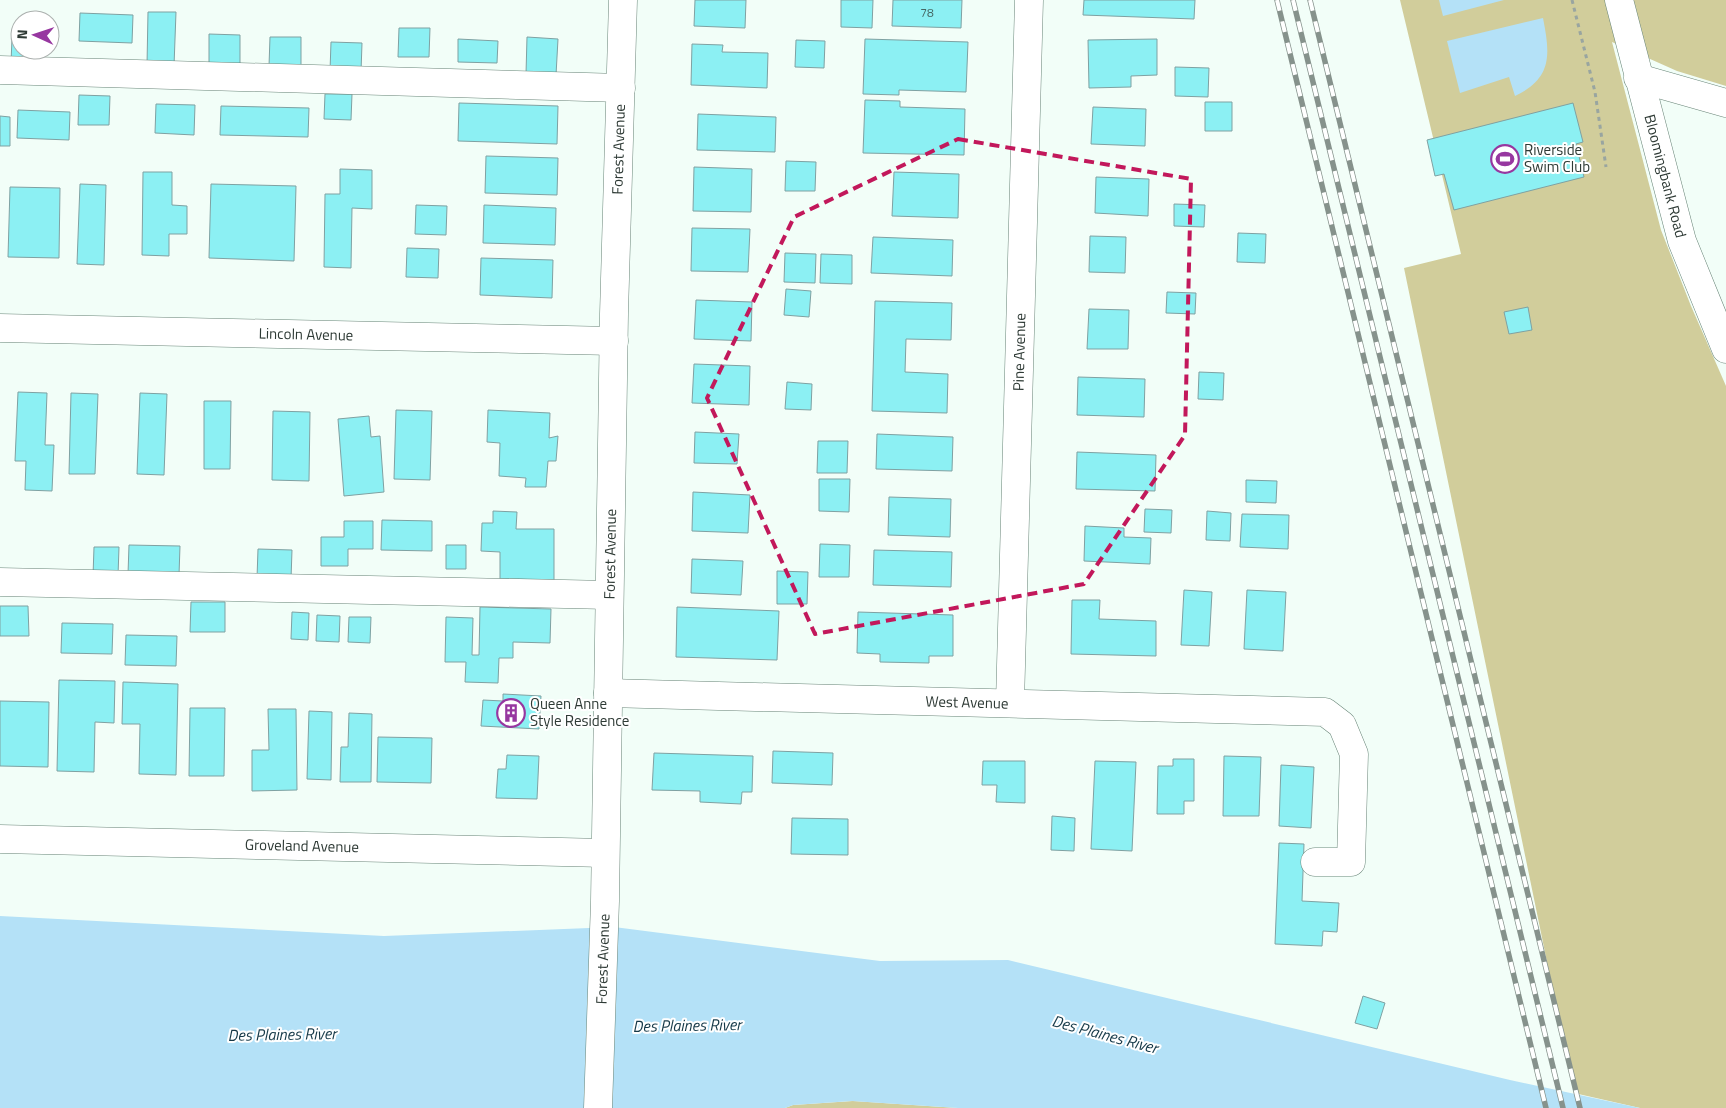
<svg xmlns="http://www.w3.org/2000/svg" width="1726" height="1108" font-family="'Titillium Web',sans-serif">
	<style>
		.green { fill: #d1cd9b }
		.water { fill: #b4e1f7 }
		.building { fill: #8cf0f3; stroke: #7fa1a2 }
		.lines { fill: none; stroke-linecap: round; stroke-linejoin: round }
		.minor-casing { stroke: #698578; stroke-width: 29 }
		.path { stroke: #99a5a0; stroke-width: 3; stroke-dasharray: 4 4; stroke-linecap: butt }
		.minor { stroke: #fff; stroke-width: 28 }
		.rail-casing { stroke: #86928c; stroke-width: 5.5 }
		.rail { stroke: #fff; stroke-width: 4; stroke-dasharray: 11; stroke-linecap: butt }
		.marked { fill: none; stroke: #c2185b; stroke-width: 4; stroke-dasharray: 10 6; stroke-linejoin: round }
		.labels { text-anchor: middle; stroke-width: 4; stroke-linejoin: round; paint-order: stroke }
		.number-label { font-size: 12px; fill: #466864 }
		.street-label { font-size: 15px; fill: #2e3a35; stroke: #fff }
		.poi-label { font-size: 15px; fill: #2e3a35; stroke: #fff; text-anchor: start }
		.water-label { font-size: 16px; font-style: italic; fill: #153948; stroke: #fff }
	</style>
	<rect width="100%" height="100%" fill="#f2fef8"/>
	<path class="green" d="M1400,0H1726V86L1677,71L1612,42L1661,230L1691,306L1726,386V1108H1640L1574,1093L1404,268L1461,254Z
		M853,1101L958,1108H785L793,1105Z"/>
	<path class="water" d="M1439,0H1504L1443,16Z
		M1543,18C1550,54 1553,78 1515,96L1509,77L1460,93L1447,41Z
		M0,916L384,936L614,927L880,961L1008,960L1510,1080L1640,1108H958L852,1101L793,1105L785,1108H0Z"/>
	<path class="building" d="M695,0H746L745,28L694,26Z
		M841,0H873L872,28L841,27Z
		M893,0H962L961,28L892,26Z
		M1084,0H1195L1194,19L1083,15Z
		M148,12H176L174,66L147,65Z
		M80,13L133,15L132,43L79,41Z
		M399,28H430L429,57H398Z
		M209,34L240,35V65L209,64Z
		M12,37L20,38V50H40L39,64H11Z
		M270,37H301V66H269Z
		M527,37L558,39L556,75L526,74Z
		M458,39L498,41L497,63L458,62Z
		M865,39L968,42L966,92L899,90V95L863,94Z
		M1157,39V75L1131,76V87L1089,88L1088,40Z
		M796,40L825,41L824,68L795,67Z
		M331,42L362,43L361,72L330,71Z
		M692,44L723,45L722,52L768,53L767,88L691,85Z
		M1175,67L1209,68L1208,97L1175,96Z
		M325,94H352L351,120L324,119Z
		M79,95L110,96L109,125H78Z
		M865,100L900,101V107L965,109L964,155L863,153Z
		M1205,102H1232V131H1205Z
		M459,103L558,106L557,144L458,141Z
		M1573,103L1583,142L1576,144L1584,177L1454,210L1444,174L1435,176L1427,140Z
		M156,104L195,105L194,135L155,133Z
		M221,106L309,108L308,137L220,135Z
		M1093,107L1146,109L1145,146L1091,144Z
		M18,110L70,112L69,140L17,138Z
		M698,114L776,117L775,152L697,150Z
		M0,116L10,117V146H0Z
		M486,156L558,158L557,195L485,193Z
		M786,161L816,162L815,191H785Z
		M694,167L752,169L751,212L693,211Z
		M340,169L372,170V209L352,208L351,268L324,267L325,194H340Z
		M143,172H172V205L187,206V234H169V256L142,255Z
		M894,172L959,174L958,218L892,216Z
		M1096,177L1149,179L1148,216L1095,213Z
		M80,184L106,185L104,265L77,264Z
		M211,184L296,186L294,261L209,258Z
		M10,187L60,188L59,258L8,257Z
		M1174,204L1205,205L1204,227L1174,226Z
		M416,205L447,206L446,235L415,234Z
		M484,205L556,208L555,245L483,243Z
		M692,228L750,229L748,272L691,271Z
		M1238,233L1266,234L1265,263L1237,262Z
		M1090,236L1126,237L1125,273L1089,272Z
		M873,237L953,240L952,276L871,273Z
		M407,248L439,249L438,278L406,277Z
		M785,253L816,254L815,283L784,282Z
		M821,254L852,255V284L820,283Z
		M481,258L553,260L552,298L480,295Z
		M786,289L811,291L809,317L784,315Z
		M1167,292L1196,293L1195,314L1166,313Z
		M696,300L752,302L751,341L694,339Z
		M875,301L952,303L951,340L906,339L905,372L948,374L947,413L872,411Z
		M1528,307L1532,330L1509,334L1504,312Z
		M1089,309L1129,310L1128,349H1087Z
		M694,364L750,366L749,405L692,403Z
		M1199,372L1224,373L1223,400L1198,399Z
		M1078,377L1145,379L1144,417L1077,415Z
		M787,382L812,384L811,410L785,409Z
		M18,392L47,393L45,445H54L52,491L25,490L26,461H15Z
		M71,393L98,394L95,474H69Z
		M140,393L167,394L164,475L137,474Z
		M204,401H231L230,469H204Z
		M396,410L432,411L430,480L394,479Z
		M488,410L550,413L549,438L558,436L556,461H548L546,487H525L526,478L499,476L500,443L487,442Z
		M273,411L310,412L309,481L272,480Z
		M369,416L371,437L380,436L384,492L344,496L338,419Z
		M695,432L739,434L737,464L694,463Z
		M877,434L953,437L952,471L876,469Z
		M818,441H848L847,473H817Z
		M1077,452L1156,455L1155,491L1076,489Z
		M819,479H850L849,512L819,511Z
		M1246,480L1277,481L1276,503L1246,502Z
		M693,492L750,495L748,533L692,531Z
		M889,497L951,499L950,537L888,535Z
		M1145,509L1172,510L1171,533L1144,532Z
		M493,511L517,512L516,529H554V580L500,579V552L481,551L482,523H493Z
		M1207,511L1231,513L1230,541L1206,540Z
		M1242,514L1289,515L1288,549L1240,547Z
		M382,520L432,521V551L381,550Z
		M344,521H373V549H348V566H321V537H344Z
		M1085,526L1124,528V537L1151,538L1150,564L1084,561Z
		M820,544L850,545L849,577H819Z
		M129,545L180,546L179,575L128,574Z
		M446,545H466V569H446Z
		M94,547H119L118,576H93Z
		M258,549L292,550L291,579L257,578Z
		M874,550L952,552L951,587L873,585Z
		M692,559L743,561L741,595L691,593Z
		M777,571L808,572L807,604H777Z
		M1184,590L1212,592L1209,646L1181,645Z
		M1247,590L1286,592L1283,651L1244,649Z
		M1072,600H1100L1099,619L1156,621V656L1071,654Z
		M191,602H225V632H190Z
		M0,606H28L29,636H0Z
		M480,607L551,609L550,643L513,642V658H499L498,683L465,682L466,662H445L446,617L473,618L472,655H479Z
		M677,607L779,611L777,660L676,657Z
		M292,612L309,613L308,640L291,639Z
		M858,612L953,615V656H929V663L880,662V654L857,653Z
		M317,615L340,616L339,642L316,641Z
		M349,617H371L370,643L348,642Z
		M62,623L113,624L112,654L61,653Z
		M126,635L177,636L176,666L125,665Z
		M59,680L115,681L114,723L95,722L94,772L57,771Z
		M123,682L178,684L176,775L139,774L140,724H122Z
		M503,694L541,696L539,729L481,726L483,700L503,701Z
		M0,701L49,702L48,767L0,766Z
		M190,708H225L224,776H189Z
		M268,709H296L297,790L252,791V750H269Z
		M309,711L332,712L331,780L307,779Z
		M349,713L372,714L371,782H340L341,747H348Z
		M378,737L432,738L431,783L377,782Z
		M773,751L833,753L832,785L772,783Z
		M654,753L753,756L752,792H742L741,804L700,802V791L652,790Z
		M507,755L539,756L537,799L496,798L498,769H506Z
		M1224,756L1261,757L1259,816H1223Z
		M1173,759H1194V801H1184V814H1157L1158,766H1173Z
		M983,761H1025V803L996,802L997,785H982Z
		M1095,761L1136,762L1132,851L1091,849Z
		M1281,765L1314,767L1311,828L1279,826Z
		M1052,816L1075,818L1074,851L1051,850Z
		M792,818L848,819V855L791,854Z
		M1279,843L1304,844L1302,901L1339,903L1337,932L1323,931L1322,946L1275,944Z
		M1363,996L1385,1003L1377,1029L1355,1023Z"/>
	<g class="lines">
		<defs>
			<g id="minor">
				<path id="s1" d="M1619,0L1682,241L1726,349"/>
				<path d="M0,70L621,88"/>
				<path d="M1638,78L1726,103"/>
				<path id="s2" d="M0,328L614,341"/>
				<path d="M0,582L609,595"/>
				<path id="s3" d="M608,693L1325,712L1342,725L1354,754L1351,862H1315"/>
				<path id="s4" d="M1010,703L1029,0"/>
				<path id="s5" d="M0,839L605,853"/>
				<path id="s6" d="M598,1108L605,901L614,314L623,0"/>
			</g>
		</defs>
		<use href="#minor" class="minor-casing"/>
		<path class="path" d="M1572,0L1595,92L1606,167"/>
		<use href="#minor" class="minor"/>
		<defs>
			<path id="rail" d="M1277,0L1546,1108
				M1293,0L1563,1108
				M1310,0L1580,1108"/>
		</defs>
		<use href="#rail" class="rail-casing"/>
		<use href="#rail" class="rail"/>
	</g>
	<path class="marked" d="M958,139L1191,179L1185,435L1084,584L815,634L707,398L794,217Z"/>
	<defs>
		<symbol id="stadium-ring" viewBox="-11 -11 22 22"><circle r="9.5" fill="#fff" stroke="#9737a0" stroke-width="1.5"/><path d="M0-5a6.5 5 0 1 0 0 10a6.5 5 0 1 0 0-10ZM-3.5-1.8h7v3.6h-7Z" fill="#9737a0"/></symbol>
		<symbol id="building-ring" viewBox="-11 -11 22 22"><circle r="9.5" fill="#fff" stroke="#9737a0" stroke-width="1.5"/><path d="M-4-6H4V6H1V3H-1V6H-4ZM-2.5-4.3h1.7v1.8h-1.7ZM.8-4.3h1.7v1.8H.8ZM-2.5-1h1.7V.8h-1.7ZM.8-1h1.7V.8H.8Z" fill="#9737a0"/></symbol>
	</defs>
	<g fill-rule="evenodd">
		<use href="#stadium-ring" x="1489" y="143" width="32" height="32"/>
		<use href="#building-ring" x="495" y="697" width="32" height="32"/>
	</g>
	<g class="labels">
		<g class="number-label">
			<text x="927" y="17">78</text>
		</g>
		<g class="street-label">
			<text dy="5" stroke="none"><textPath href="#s6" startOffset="959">Forest Avenue</textPath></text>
			<text dy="5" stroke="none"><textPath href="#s1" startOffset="182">Bloomingbank Road</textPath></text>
			<text dy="5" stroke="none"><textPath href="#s2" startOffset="306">Lincoln Avenue</textPath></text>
			<text dy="5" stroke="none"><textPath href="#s4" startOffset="351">Pine Avenue</textPath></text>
			<text dy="5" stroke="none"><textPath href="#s6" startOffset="554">Forest Avenue</textPath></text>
			<text dy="5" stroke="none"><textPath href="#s3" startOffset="359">West Avenue</textPath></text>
			<text dy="5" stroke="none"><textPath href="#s5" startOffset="302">Groveland Avenue</textPath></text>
			<text dy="5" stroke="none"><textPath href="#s6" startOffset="149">Forest Avenue</textPath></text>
		</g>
		<g class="poi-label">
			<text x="1524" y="155">Riverside<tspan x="1524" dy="17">Swim Club</tspan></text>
			<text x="530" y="709">Queen Anne<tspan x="530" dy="17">Style Residence</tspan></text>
		</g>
		<g class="water-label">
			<text transform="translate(687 1025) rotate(-1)" y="6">Des Plaines River</text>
			<text transform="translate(282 1034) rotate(-1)" y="6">Des Plaines River</text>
			<text transform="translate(1105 1034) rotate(15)" y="6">Des Plaines River</text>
		</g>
	</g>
	<g transform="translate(35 35) rotate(273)"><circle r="24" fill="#ffffff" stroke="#abb0ae"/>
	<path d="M0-4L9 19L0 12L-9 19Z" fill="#9737a0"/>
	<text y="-8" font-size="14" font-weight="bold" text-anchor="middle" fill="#2e3a35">N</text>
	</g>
</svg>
